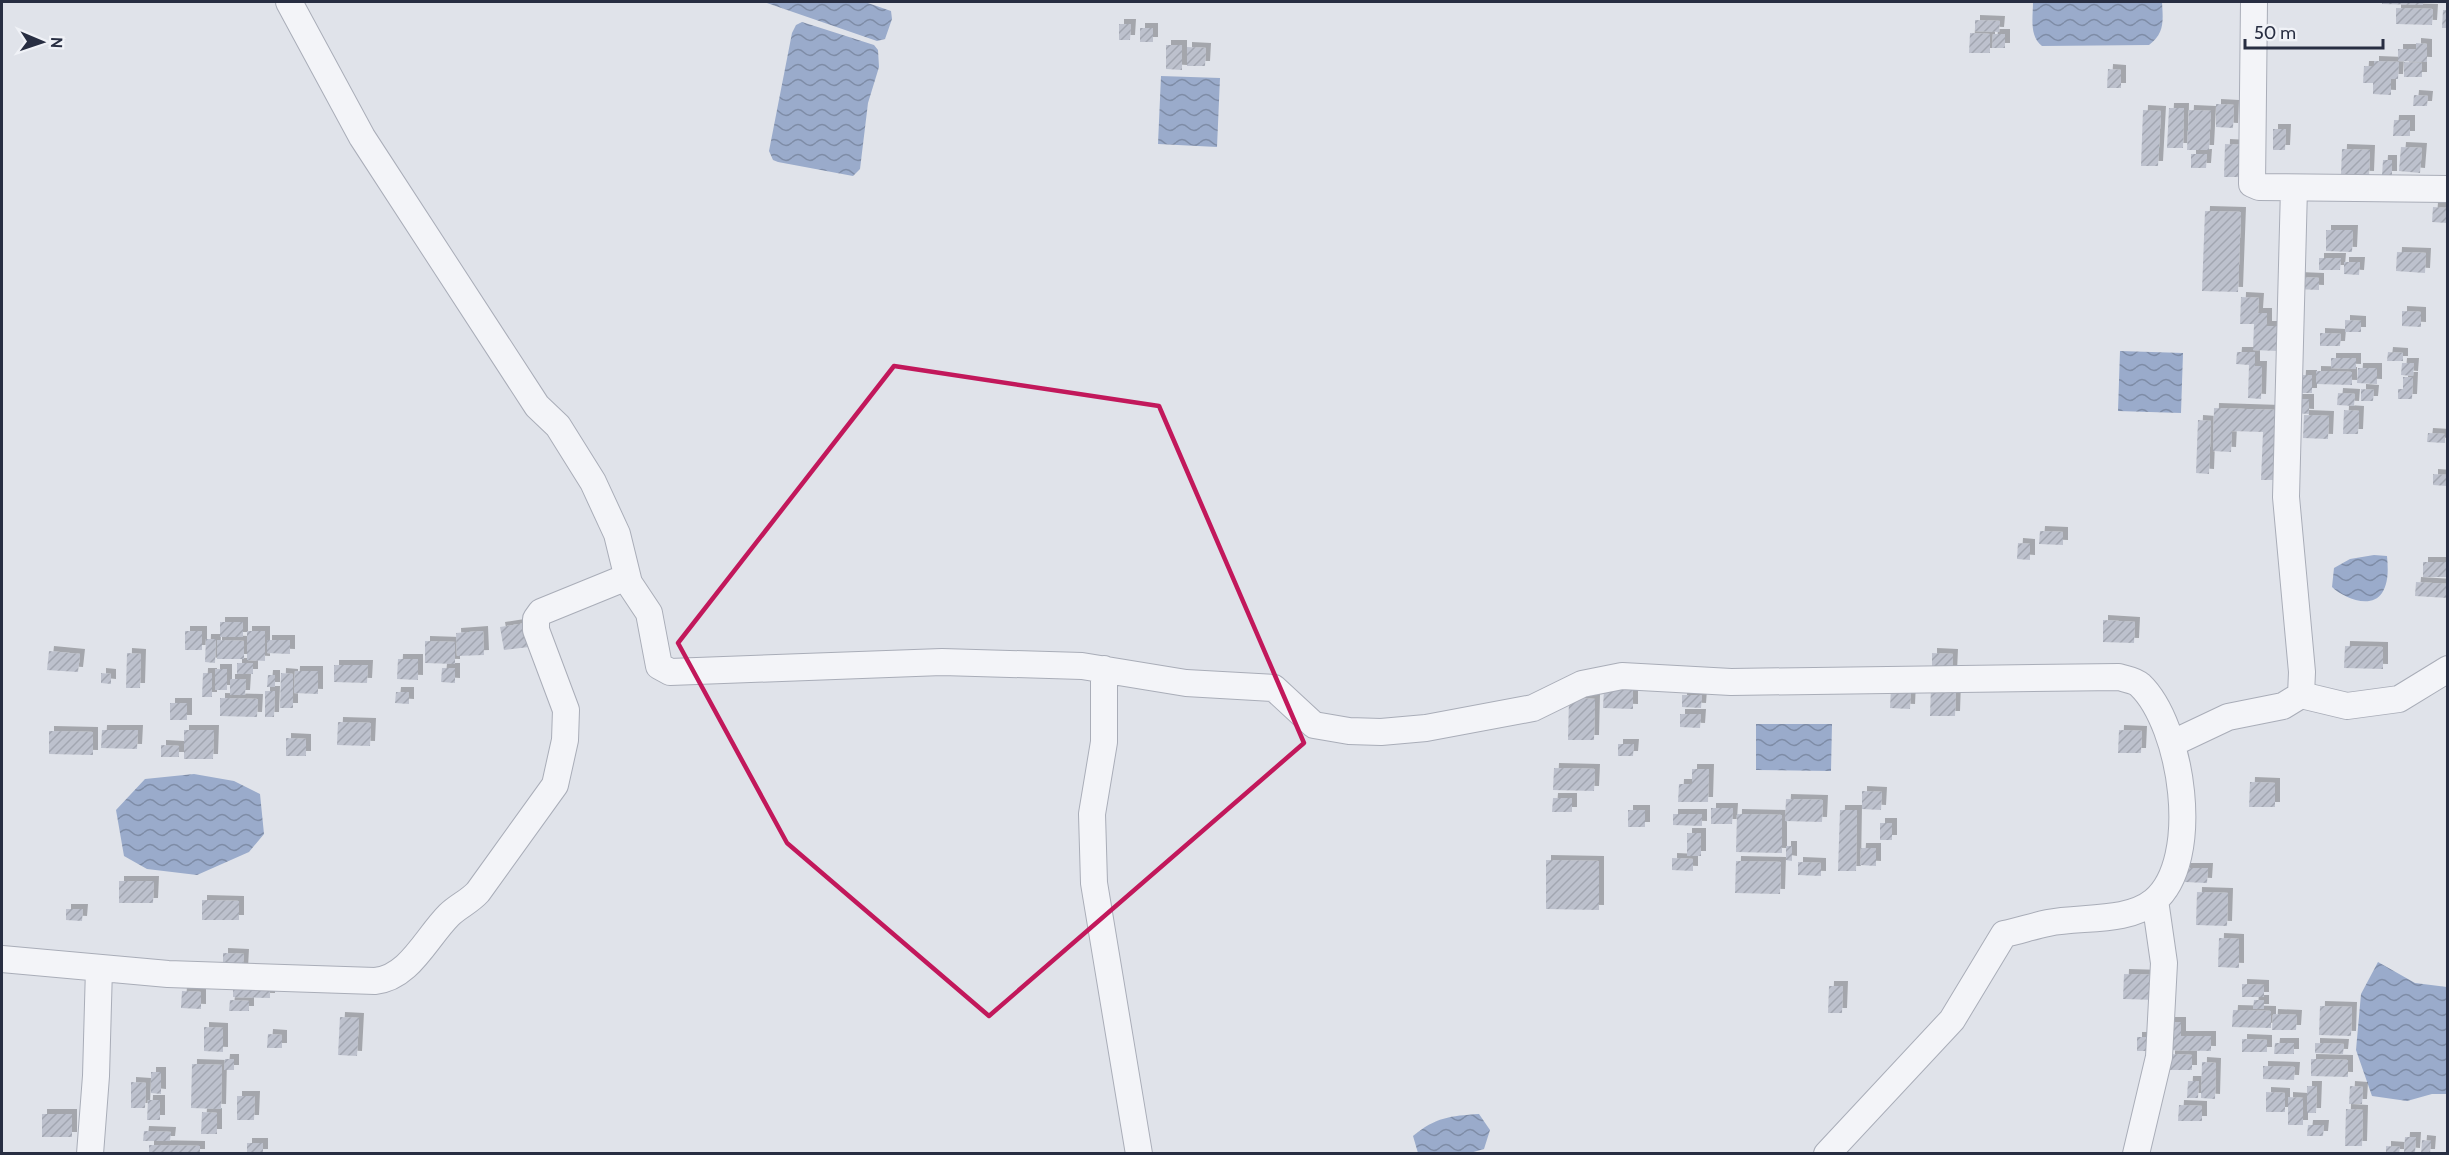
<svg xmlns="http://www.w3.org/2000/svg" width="2449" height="1155" font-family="Cabin,sans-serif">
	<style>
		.water { fill: url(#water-waves) }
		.building { fill: url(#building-hatch); filter: url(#shadow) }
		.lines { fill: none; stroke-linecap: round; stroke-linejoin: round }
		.minor-casing { stroke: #a9adb8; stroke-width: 28 }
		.minor { stroke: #f3f4f8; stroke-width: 26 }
		.marked { fill: none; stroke: #c2185b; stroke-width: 4.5; stroke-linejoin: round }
	</style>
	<defs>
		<pattern id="water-waves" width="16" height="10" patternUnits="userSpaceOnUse" patternTransform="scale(1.5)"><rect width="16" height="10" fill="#9aabcb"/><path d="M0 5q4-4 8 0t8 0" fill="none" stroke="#7e8ca6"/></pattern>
		<pattern id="building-hatch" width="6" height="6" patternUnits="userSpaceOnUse" patternTransform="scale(1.5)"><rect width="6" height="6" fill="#bdc1cd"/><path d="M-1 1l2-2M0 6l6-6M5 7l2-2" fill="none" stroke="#a2a6b1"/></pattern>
		<filter id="shadow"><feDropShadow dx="5" dy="-5" stdDeviation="0" flood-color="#0004"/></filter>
	</defs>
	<rect width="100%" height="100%" fill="#e0e3ea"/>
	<path class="water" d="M764,2H865L891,11L892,19L885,39L877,41Z
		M2033,2H2162C2163,20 2165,33 2149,45L2042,46C2029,36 2033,17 2033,2Z
		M802,22L874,45L878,50L879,67L868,103L860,169L853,176L778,162L773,160L769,151L792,33L796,25Z
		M1161,76L1220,78L1217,147L1158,144Z
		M2120,351L2183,353L2181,413L2118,411Z
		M2374,555L2387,556C2388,568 2389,582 2382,593C2371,610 2342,597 2332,587L2334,568L2350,559Z
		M1756,724H1832L1831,771L1756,770Z
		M194,774L234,781L260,794L264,834L249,852L197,875L147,869L124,856L116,810L145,779Z
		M2378,962L2415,983L2447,987V1094H2432L2407,1101L2372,1096L2356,1050L2361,994Z
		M1479,1114L1490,1130L1484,1149L1470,1153H1418L1413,1136C1436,1117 1450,1116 1479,1114Z"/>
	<path class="building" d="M2382,2H2423V5L2382,4Z
		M2396,8L2433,9L2432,25L2396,24Z
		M2443,10H2448V28H2442Z
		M1975,20L2000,21L1999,32L1975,31Z
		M1119,24H1131L1130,40H1119Z
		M1140,28H1153V42H1140Z
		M1970,33L1990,34V53H1969Z
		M1993,34H2005V48H1992Z
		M2416,43L2427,44V62L2398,61V49H2416Z
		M1166,45H1182V70L1166,69Z
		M1187,47L1206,48L1205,66H1187Z
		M2374,61L2399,62L2398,79H2391V95L2373,94V83H2363L2364,66H2374Z
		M2404,62L2422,63V77H2404Z
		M2108,69L2121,70V88H2107Z
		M2414,95L2428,96L2427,106H2413Z
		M2216,104L2234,105L2233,128L2216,127Z
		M2169,108H2184L2183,148H2167Z
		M2143,110L2161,111L2158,166H2141Z
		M2189,110L2211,111L2209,150H2187Z
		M2394,120H2410V136H2393Z
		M2273,129H2286L2285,150H2273Z
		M2225,144L2244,145L2243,177H2224Z
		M2401,147L2422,148L2420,173L2399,171Z
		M2342,149L2370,150L2369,176L2341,175Z
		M2191,154H2207L2206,168H2191Z
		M2383,160H2392V176H2382Z
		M2433,207L2447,208V223L2432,222Z
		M2205,211L2241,212L2238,292L2202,291Z
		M2326,230H2353L2352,252L2326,251Z
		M2397,252L2426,253L2425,273L2396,271Z
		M2319,258H2341L2340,270H2319Z
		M2344,262H2360L2359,275L2344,274Z
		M2295,277L2319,278V290L2295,289Z
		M2241,297L2259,298L2258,313H2267V326H2279L2278,351L2253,350L2254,324H2240Z
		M2402,311L2421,312V327L2402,326Z
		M2345,320L2361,321V332H2345Z
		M2320,333L2341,334L2340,346H2320Z
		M2237,352H2255V366H2262L2261,399L2248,398L2249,365L2236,364Z
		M2388,352L2403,353V361H2387Z
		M2331,358H2356V369L2331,368Z
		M2402,363H2414L2413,376L2401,375Z
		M2358,368H2377V384L2357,383Z
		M2316,371L2352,372V385L2316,384Z
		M2301,375H2312V393H2300Z
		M2403,377H2413L2412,399H2398V389H2403Z
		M2361,389L2374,390L2373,401H2361Z
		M2338,393L2355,394L2354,406L2337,405Z
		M2294,399H2309V414L2294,413Z
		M2214,408L2276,410L2273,480H2261L2263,432L2232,431L2231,452L2213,451Z
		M2344,410L2359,411L2358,434H2343Z
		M2304,415L2329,416L2328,439L2303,438Z
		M2198,420L2211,421L2209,474L2196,473Z
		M2428,433L2445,434V443L2427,442Z
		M2433,474L2447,475V486L2433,485Z
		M2040,531L2063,532V545L2039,544Z
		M2018,543L2030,544V560L2017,559Z
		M2423,562H2448V577H2423Z
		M2416,582L2448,584V598L2415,596Z
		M2103,620L2135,622L2134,643L2103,642Z
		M220,622H243V637H220Z
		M526,623L529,647L504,650L500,627Z
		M185,631H202V650H185Z
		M247,631H265V661L247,660Z
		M483,631L484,655L457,656L456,633Z
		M206,639H216L215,663L205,662Z
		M217,640L244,641V659H217Z
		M267,640H290V654L267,653Z
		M425,641L455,642V664L425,663Z
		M2345,646L2383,647V669L2344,668Z
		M49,651L80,654L78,672L47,670Z
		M127,653L141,654L140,688H126Z
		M1932,653L1953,654L1952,676L1932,675Z
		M398,659H418V680L397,679Z
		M237,663H253V674H237Z
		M334,665H368L367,683L334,682Z
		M442,668H455V683L441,682Z
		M215,669H227V690H215Z
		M295,671H318V694L294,693Z
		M101,673L111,674V684L101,683Z
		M203,673H212V697H202Z
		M281,673L293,674V708H280Z
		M268,675H275V687H267Z
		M230,679H246L245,695H230Z
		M1931,686H1956L1955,716H1930Z
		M1891,688H1911L1910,709L1890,708Z
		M1604,689L1633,690V709L1603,708Z
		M265,691H275L274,717H265Z
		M396,692H409V704L395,703Z
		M1682,695H1702L1701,708L1682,707Z
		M220,698L258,699L257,717L220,716Z
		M1569,698L1595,699L1594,740H1568Z
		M170,703H187V720H170Z
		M1680,714H1701L1700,728L1680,727Z
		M338,722L371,723L370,746L337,745Z
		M102,730H138L137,749L101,748Z
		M184,730H214L213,759H184Z
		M2119,730L2142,731L2141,753H2118Z
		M49,731L93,732V755L49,754Z
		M286,738L306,739V756H286Z
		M1618,744H1634L1633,756H1618Z
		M161,745L179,746V757H161Z
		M1554,768L1595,769L1594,791L1553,790Z
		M1692,769H1709L1708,802H1678L1679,784H1692Z
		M2250,782L2275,783V807H2249Z
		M1862,791L1882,792L1881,810L1862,809Z
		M1553,798H1572V812H1552Z
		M1786,799L1823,800L1822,822L1785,821Z
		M1711,808H1733L1732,824H1711Z
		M1628,810H1645V827H1628Z
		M1840,810H1857L1856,871H1838Z
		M1673,814H1702V826L1673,825Z
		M1737,814L1782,815V853L1736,852Z
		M1880,823H1892V840H1880Z
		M1687,833H1701V856H1687Z
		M1786,846H1792V861L1786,860Z
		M1861,848H1876V866L1860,865Z
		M1672,858L1693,859V871L1672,870Z
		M1546,860L1599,861V910L1546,909Z
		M1736,861L1781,862L1780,894L1735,893Z
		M1798,862L1821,863V876L1798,875Z
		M2185,868H2208L2207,883L2185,882Z
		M119,881H154L153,903H119Z
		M2197,892L2228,893L2227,926L2196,925Z
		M202,900L239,901V920H202Z
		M66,909H83L82,921L66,920Z
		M2219,938L2239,939V968L2218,967Z
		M223,953L244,954L243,972L223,971Z
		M2124,974L2158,975L2157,1000L2123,999Z
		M233,980L270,981V998L233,997Z
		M2242,984L2264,985V997H2242Z
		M1829,986H1843L1842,1013H1828Z
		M182,991L201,992V1009L181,1008Z
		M230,1000L249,1001V1011H229Z
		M2254,1000H2264V1009H2253Z
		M2320,1006L2352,1007L2351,1036L2319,1035Z
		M2233,1010L2271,1011V1028L2232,1027Z
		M2273,1014L2297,1015L2296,1030H2272Z
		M340,1017L359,1018L357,1056L338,1055Z
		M2165,1022H2181V1036H2211V1051L2164,1050Z
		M204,1027L223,1028V1052L204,1051Z
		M268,1034L282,1035V1048H267Z
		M2137,1037H2147V1051H2137Z
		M2242,1039L2267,1040V1052H2242Z
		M2275,1043H2294V1054H2274Z
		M2315,1043L2344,1044L2343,1054L2315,1053Z
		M2170,1054L2192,1055V1070H2170Z
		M225,1059H234V1070H224Z
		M2311,1059L2348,1060V1077L2311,1076Z
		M2202,1062L2216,1063L2215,1099L2201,1098Z
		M192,1064L222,1065L221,1109L191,1108Z
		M2263,1066L2295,1067L2294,1080L2263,1079Z
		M151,1072H161V1094L151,1093Z
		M2188,1081H2199L2198,1098H2187Z
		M131,1082L146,1083L145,1108H131Z
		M2307,1086H2317L2316,1113H2307Z
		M2350,1086L2363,1087L2362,1104H2349Z
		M2266,1092L2285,1093V1112H2266Z
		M237,1096H255L254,1120H237Z
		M2288,1097L2303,1098V1125H2288Z
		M148,1100H160V1120H147Z
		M2179,1105L2202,1106V1121H2178Z
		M2346,1109L2363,1110L2362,1146H2345Z
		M202,1112L217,1113V1134H201Z
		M42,1114H72V1137H42Z
		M2308,1125H2324L2323,1136H2307Z
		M144,1131L171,1132L170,1141H143Z
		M2405,1137H2416L2415,1153L2404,1152Z
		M2422,1140L2431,1141L2430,1154H2421Z
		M247,1143H263V1154H247Z
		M149,1145L200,1146V1154H149Z
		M2386,1146L2400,1147L2399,1154H2386Z"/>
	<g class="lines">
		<defs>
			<path id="minor" d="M289,2L362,137L537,406L558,426L593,482L617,534L629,583L649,613L659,666L670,672L942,662L1082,666L1186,683L1274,688L1314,725L1349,731L1381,732L1426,728L1533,708L1582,684L1622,676L1731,682L2119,677C2125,679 2135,680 2140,685C2182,725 2203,860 2154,901C2127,923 2081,916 2048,923C2033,926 2019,931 2004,934L1952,1020L1827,1154
				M2254,2L2252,184L2259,187L2448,189
				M1104,669V742L1092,814L1094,883L1139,1154
				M2301,695L2347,706L2399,699L2448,669
				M2173,743L2228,717L2283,706L2301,695L2302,672L2286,497L2294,188
				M2,959L168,974L375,981C409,978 426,938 449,915C458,906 469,902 478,892L555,785L565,740L566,710L536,630V619L541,612L627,577
				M90,1154L96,1076L99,968
				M2136,1154L2159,1057L2164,963L2155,900"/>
		</defs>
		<use href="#minor" class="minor-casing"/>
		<use href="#minor" class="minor"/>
	</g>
	<path class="marked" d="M894,366L1159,406L1304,743L989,1016L787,843L678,643Z"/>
	<rect width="2449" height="1155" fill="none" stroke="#282e42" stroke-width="6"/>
	<g transform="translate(42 42) rotate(92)" stroke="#f0f2f7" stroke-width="4.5" paint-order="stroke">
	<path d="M0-4.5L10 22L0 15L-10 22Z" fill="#282e42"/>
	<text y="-9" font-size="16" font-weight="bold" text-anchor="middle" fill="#282e42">N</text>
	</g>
	<path d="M2245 39v9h138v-9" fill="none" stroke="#282e42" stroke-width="3"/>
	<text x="2254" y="39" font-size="18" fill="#282e42" stroke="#f0f2f7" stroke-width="4.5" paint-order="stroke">50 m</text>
</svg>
